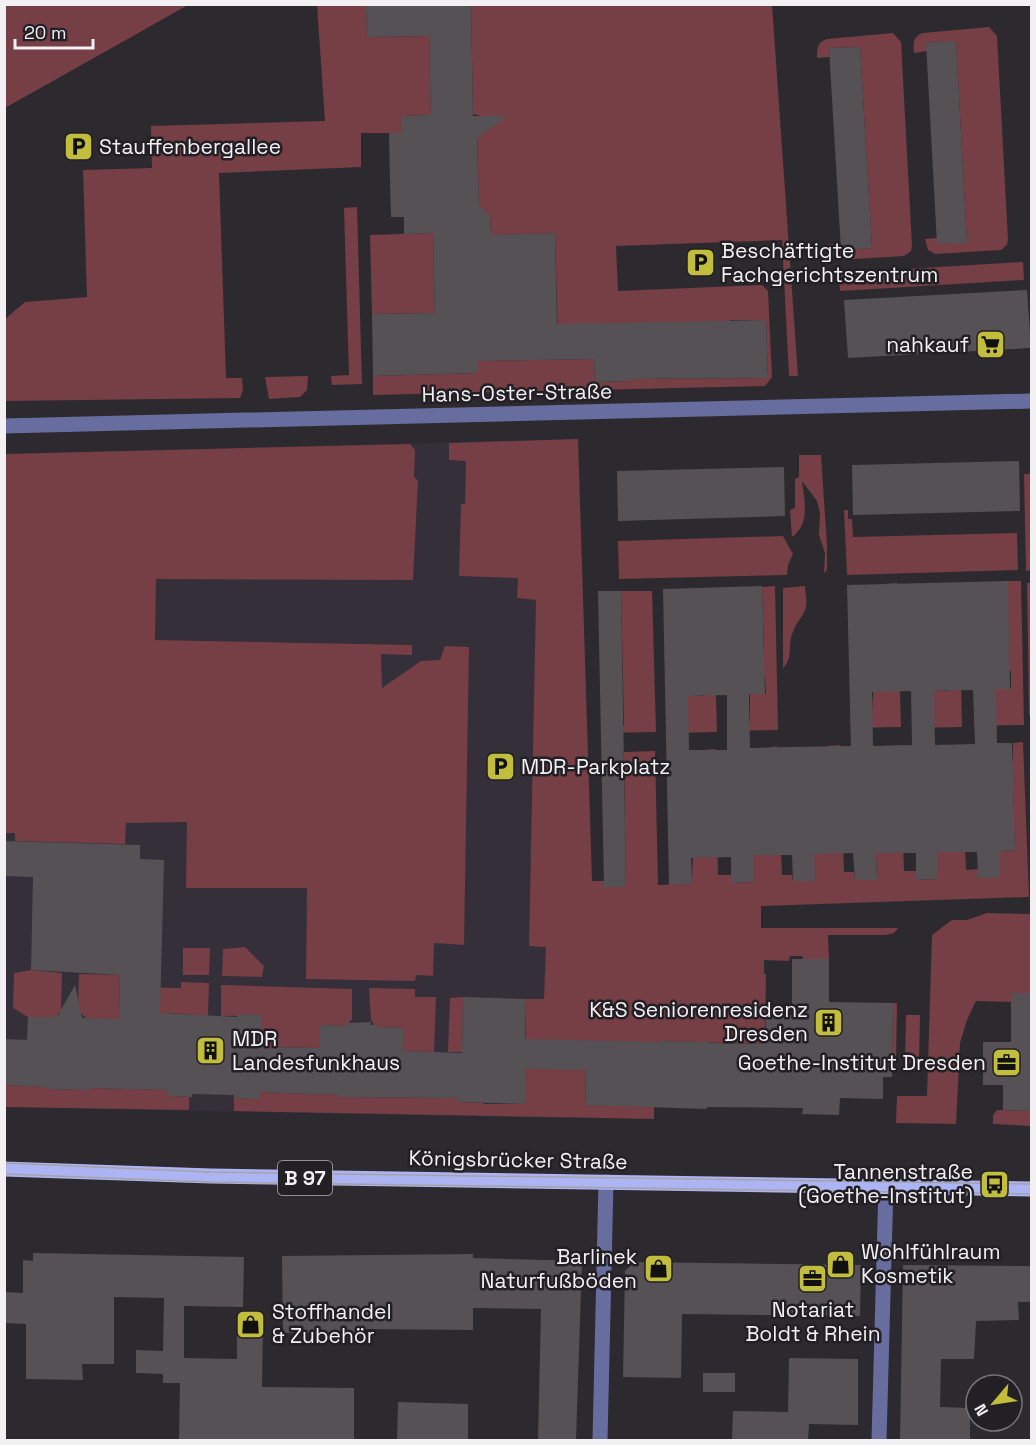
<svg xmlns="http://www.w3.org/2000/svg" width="1036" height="1445" font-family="'Space Grotesk',sans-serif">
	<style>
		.built { fill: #352f39 }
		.green { fill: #763e45; fill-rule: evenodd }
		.building { fill: #565154; fill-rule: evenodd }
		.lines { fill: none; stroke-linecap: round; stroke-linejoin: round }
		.street { stroke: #686da0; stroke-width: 15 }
		.primary { stroke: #adb4f3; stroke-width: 15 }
		.tram { stroke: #a5a3a7; stroke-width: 1.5 }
		.labels { text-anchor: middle; stroke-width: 5; stroke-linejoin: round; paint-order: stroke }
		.shield { fill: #222024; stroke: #b4b2b5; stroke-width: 1.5 }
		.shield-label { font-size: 20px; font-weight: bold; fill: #f2f0f3 }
		.poi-label { font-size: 21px; fill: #f2f0f3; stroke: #222024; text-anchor: start }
		.street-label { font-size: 21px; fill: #f2f0f3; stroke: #222024 }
	</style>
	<rect width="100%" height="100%" fill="#2c2a2e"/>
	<path class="built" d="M578,439L571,644L562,1118L5,1107L4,454Z"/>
	<path class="green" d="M5,4H188V5L5,108Z
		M317,5H366L367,37L429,36L431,115L402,116V133H361V167L219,173L226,378H242L243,390L240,398L5,401V319L25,302L87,297L83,170L152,168L151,126L325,121Z
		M471,5H772L798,376H789L782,240L616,246L618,291L762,285L768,291L772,377L765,386L373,395V376L478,373V361L594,359L595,382L631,381V379L768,378L766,320H730L731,342H558L555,233L502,235L505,343L478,350L491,228L490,216L479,212L477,134L479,132L489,130L488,118L473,114Z
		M989,27L997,36L1008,240L1007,245L1001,250L935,254L928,250L925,239L937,238L938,244L967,242L956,42L926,43L927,51L914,53C913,44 913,36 923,33Z
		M893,33L901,42L912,246L911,251L904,256L838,260L832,255L828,244H841L842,250L872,248L860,47L829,48L830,57L817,58C817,49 817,42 827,39Z
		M357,207L362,384L332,385L331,376L349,375L344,208Z
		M433,233L435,313L372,314L370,235Z
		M1023,262L1024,280L840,291L839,273Z
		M308,376L307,390L300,397L269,399L265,377Z
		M578,439L592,881H604V887H626L624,752L655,751L658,885L692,884C691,839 705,795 704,750L715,749L718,875H731L732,883L754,882V855H769L766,748L777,746L782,875H792L793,881H814V854L827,764V746L840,745L844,872H854L855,880H877L876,853L889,746L900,745L904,871H916V880L938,879V852H954L960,745L966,870L978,869V878L1000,877V851L1015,850V833H999L1014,805L1013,788H998L997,761H1013V743L1023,742L1029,897L761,906V928H898L894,933L886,935H828L829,959H803L802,956H790L789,961L764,960V974H766L765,1044L659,1041L586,1070L585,1105L654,1106V1119L234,1111V1098L259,1099V1092L338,1095V1097L458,1098V1102L483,1103V1104H525L526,999H544L546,947L529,946L536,600L517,598L518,578L459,576L461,504H465L466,461L449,460V443ZM575,536L569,785V786Z
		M410,444L415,450L414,477L418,481L413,580L156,579L155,640L412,645V655L381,654L382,688L421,661L440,660L445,646L469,647L464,945L434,943L433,976L416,975L415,981L306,979L307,888H186L187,822L126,823L125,844L15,841V833H5V454Z
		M799,455H821L827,545V570L824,573L825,553L819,535L820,513L817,501L802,481C804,499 811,524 792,537L790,510L795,508V479L799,477Z
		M1024,474H1032L1031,570L1026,571Z
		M844,510H848V519H852L853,537L1017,533L1018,570L847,575Z
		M783,536L793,554L788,565L787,575L619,579L618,541Z
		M1008,581H1021L1024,725L974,726V716H996V689L1011,688V671H995L994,644H1009V627L993,599H1008Z
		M897,583L901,727L851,728L850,719L872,718C872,673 886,629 884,584Z
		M959,583L962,727L913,728L934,718V691H950L949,673Z
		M1027,583H1032V715H1029Z
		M775,586L778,730L728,731V722L750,721V694H766L765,677H749L764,649L762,587Z
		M805,586C805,593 808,603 805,610C802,618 795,624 793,632C787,644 794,658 783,668V588Z
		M713,588L717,732L667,733L688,696H704L703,678Z
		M621,591H652L656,732L602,733V727L624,726Z
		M987,913L1031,914V993H1011V1002L976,1001L967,1020L960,1043L956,1124L896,1123L897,1096H927L932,935L952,920H967Z
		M245,947L264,966L262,977L222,976L223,949Z
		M183,948H210L209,975H183Z
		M31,970L62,973L61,1010L55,1017H28L13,1008L14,973Z
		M79,974L120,975L119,1021L86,1018L78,1010Z
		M181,982L209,983L208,1016L170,1013L169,1022L132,987L181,988Z
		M221,985L352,989V1019L346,1026L319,1025V1048L261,1047V1015L221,1016Z
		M369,988L415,989V997H436L434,1052L403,1051V1028L376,1027L371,1020Z
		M463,997L462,1052H448L450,998Z
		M893,1003H897L896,1063H892Z
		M906,1015H920L919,1063H905Z
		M5,1085L47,1087L48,1089L88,1090L89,1088L167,1090L168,1096L189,1097V1110L5,1107Z
		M997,1110L1031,1111V1126L993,1124V1115Z"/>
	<path class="building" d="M366,4H471L473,116H508L477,138L479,206L490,216L491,235L555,233L557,324L766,320L768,378L631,379V381L595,382L594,359L478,361V373L373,376L372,314L435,313L433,233L404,234V217H391L390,181L389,133H402V116L431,115L429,36L367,37Z
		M956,41L967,243L937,244L926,43Z
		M860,47L872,248L841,250L829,48Z
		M1027,290L1031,348L848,358L844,300Z
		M1019,461L1020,511L853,515L852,465Z
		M784,467L785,516L618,521L617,471Z
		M1008,581L1010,689H996L997,743H1012L1015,850L1000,851V878H978L977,852H938V879L916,880V853H876L877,880H855L853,853L814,854L815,881H793L792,855H754V882L731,883V857L691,858L692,884L669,885L663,589L762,586L765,694H749L750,748L790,747L851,746L847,585ZM973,690L975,744L935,745L934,691ZM911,691L912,745L873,746L872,692ZM727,695V750H689L688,696Z
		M598,591H621L626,887H604Z
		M4,841L140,845V859L164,860L160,1013L237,1017V1014L262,1015L261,1047L319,1048V1025L346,1026V1023L371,1022L370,1025L377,1024L376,1027L404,1028L403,1051L462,1053L463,997L526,999L525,1039L658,1042V1041L709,1042V1043L765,1044L766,1015H792V959H829V1002L893,1003L892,1077H883V1099L840,1098L839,1115L802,1114L803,1108L707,1107V1109L585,1105L586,1070L526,1069L525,1104L458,1102V1098L338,1097V1095L259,1092V1099L234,1098V1095L192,1094V1097L167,1096V1090L89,1088V1090L47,1089V1087L4,1085V1039L27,1040L28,1017H55V1015H58L75,985L82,1018L119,1019L120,975L31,970L33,877L4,876Z
		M1011,993H1032V1111L1003,1110V1085H983V1042H1011Z
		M33,1253L244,1257L243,1307L184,1306V1358L237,1359V1324H263L262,1387L354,1388V1440H179L180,1383H163V1374L136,1373V1350L163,1351L164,1298L114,1297V1364H82L83,1380L26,1379V1324L4,1323V1292L23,1293V1260L33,1261Z
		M473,1254V1258L582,1261L576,1440H538L541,1309L473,1308V1330L360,1329V1333H283L282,1256Z
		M634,1262L861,1265L860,1316L682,1314L681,1378L623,1377L625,1271Z
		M903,1265L1032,1266V1302H1018L1019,1320L976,1321L974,1359H941L940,1407L970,1408V1440H900Z
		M789,1358L858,1359V1425L809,1424L808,1440H732L733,1411L788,1412Z
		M703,1373H735V1392H703Z
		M398,1402L468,1404V1440H397Z"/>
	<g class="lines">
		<path class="street" d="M4,426L1032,401
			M600,1440L606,1182
			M879,1440L886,1186"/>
		<path class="primary" d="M4,1169L211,1176L1032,1189"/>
		<path class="tram" d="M4,1163L210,1172L1032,1184
			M4,1174L211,1182L1032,1194"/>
	</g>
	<defs>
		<symbol id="parking-square" viewBox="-11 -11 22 22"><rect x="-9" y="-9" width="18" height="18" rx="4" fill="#c3bd3e" stroke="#222024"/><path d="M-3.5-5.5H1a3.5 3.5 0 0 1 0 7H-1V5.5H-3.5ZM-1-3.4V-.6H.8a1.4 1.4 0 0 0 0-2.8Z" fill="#111"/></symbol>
		<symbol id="supermarket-square" viewBox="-11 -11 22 22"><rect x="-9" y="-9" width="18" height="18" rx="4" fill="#c3bd3e" stroke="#222024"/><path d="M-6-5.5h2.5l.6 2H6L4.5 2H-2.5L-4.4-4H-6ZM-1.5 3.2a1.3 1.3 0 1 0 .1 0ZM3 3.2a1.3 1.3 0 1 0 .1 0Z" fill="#111"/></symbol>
		<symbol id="building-square" viewBox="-11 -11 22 22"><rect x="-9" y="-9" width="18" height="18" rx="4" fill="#c3bd3e" stroke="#222024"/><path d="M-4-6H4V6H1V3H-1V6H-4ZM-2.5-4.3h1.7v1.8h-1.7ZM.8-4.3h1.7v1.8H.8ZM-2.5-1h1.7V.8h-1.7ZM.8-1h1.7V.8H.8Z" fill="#111"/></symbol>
		<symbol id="office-square" viewBox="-11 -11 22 22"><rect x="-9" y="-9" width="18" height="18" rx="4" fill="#c3bd3e" stroke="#222024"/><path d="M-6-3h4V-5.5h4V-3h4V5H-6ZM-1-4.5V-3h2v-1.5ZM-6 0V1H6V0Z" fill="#111"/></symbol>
		<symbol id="bus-square" viewBox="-11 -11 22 22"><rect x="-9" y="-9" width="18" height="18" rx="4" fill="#c3bd3e" stroke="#222024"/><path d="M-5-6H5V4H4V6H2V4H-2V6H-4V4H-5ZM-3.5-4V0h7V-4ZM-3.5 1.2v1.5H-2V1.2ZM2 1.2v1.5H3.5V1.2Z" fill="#111"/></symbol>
		<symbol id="shop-square" viewBox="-11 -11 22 22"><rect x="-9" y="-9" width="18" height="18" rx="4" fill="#c3bd3e" stroke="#222024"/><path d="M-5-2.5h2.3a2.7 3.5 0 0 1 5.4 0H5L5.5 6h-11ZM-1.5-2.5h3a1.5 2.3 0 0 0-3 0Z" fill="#111"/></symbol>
	</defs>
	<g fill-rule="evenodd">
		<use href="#parking-square" x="62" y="130" width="33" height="33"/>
		<use href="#parking-square" x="684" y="246" width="33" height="33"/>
		<use href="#supermarket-square" x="974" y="328" width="33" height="33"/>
		<use href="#parking-square" x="484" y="750" width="33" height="33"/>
		<use href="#building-square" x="812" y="1006" width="33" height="33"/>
		<use href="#building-square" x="194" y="1034" width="33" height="33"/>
		<use href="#office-square" x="990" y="1046" width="33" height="33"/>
		<use href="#bus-square" x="978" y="1168" width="33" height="33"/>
		<use href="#shop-square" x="824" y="1248" width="33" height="33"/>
		<use href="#shop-square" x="642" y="1252" width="33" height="33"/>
		<use href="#office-square" x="796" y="1262" width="33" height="33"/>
		<use href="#shop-square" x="234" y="1308" width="33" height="33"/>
	</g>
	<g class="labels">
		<rect class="shield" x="278" y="1161" width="54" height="34" rx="4.5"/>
		<g class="shield-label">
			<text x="305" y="1185">B 97</text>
		</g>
		<g class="poi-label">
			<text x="99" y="154">Stauffenbergallee</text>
			<text x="721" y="258">Beschäftigte<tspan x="721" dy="24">Fachgerichtszentrum</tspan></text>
			<text x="969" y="352" text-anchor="end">nahkauf</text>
			<text x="521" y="774">MDR-Parkplatz</text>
			<text x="808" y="1017" text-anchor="end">K&amp;S Seniorenresidenz<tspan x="808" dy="24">Dresden</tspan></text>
			<text x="232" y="1046">MDR<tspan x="232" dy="24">Landesfunkhaus</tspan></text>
			<text x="986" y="1070" text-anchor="end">Goethe-Institut Dresden</text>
			<text x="973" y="1179" text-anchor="end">Tannenstraße<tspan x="973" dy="24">(Goethe-Institut)</tspan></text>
			<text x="861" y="1259">Wohlfühlraum<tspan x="861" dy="24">Kosmetik</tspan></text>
			<text x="637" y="1264" text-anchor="end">Barlinek<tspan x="637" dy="24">Naturfußböden</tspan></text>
			<text x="813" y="1317" text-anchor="middle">Notariat<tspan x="813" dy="24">Boldt &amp; Rhein</tspan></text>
			<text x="272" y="1319">Stoffhandel<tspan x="272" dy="24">&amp; Zubehör</tspan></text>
		</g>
		<g class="street-label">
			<text transform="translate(517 393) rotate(-1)" y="7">Hans-Oster-Straße</text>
			<text transform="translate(518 1160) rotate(1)" y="7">Königsbrücker Straße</text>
		</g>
	</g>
	<rect width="1036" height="1445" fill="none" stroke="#f2f0f3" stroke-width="12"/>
	<g transform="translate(994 1403) rotate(241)"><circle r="28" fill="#222024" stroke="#757377" stroke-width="1.5"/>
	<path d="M0-4.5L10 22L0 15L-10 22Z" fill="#c3bd3e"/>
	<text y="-9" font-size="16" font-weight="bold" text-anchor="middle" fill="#f2f0f3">N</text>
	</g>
	<path d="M15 39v9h78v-9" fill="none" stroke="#f2f0f3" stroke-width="3"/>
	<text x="24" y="39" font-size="18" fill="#f2f0f3" stroke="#222024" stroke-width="4.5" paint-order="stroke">20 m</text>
</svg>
